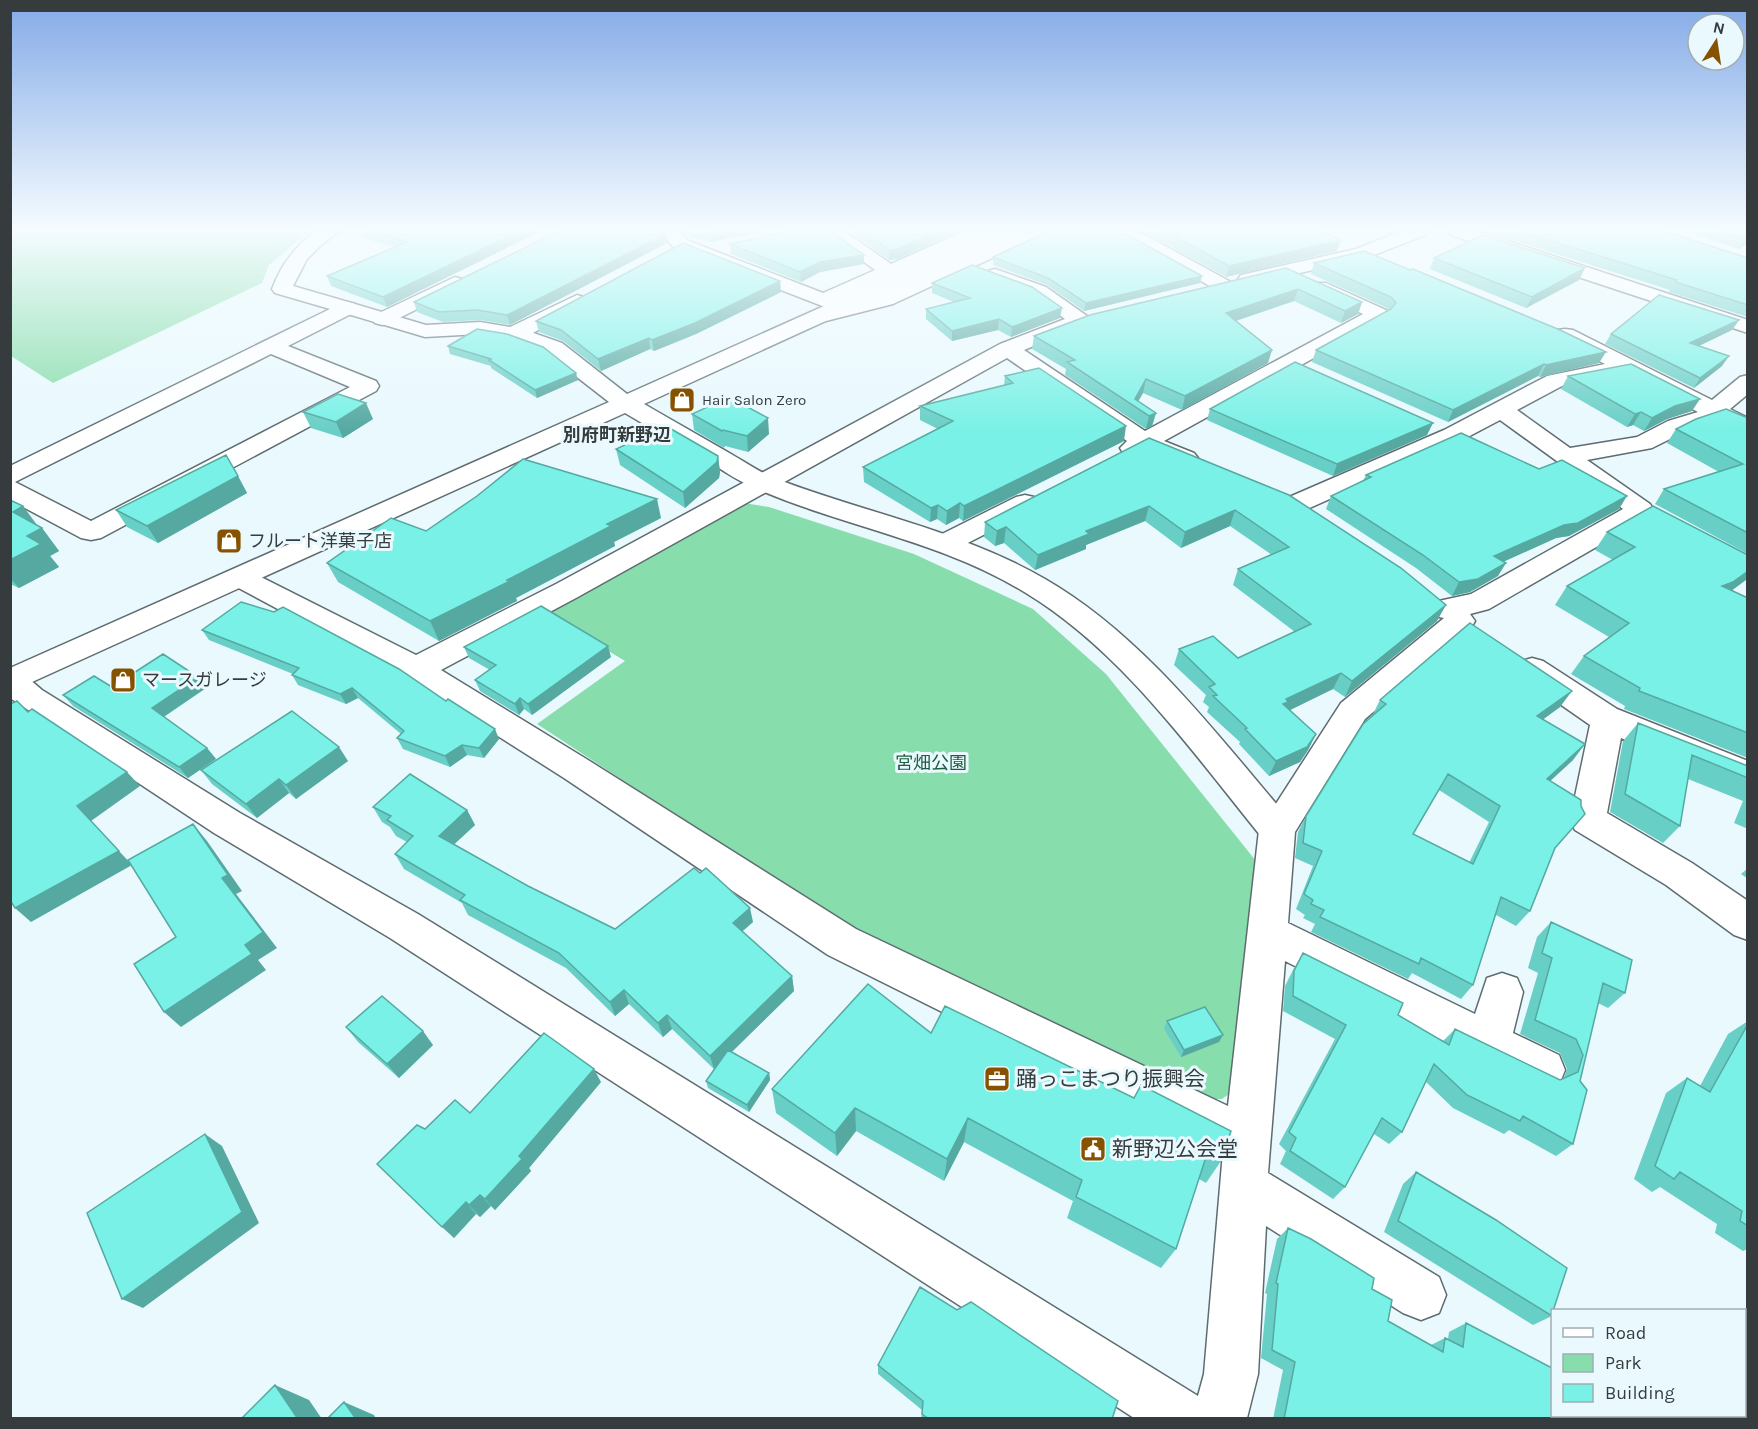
<svg xmlns="http://www.w3.org/2000/svg" width="1758" height="1429" font-family="Karla,'Noto Sans JP',sans-serif">
	<style>
		.green { fill: #88ddac }
		.lines { fill: none; stroke-linecap: round; stroke-linejoin: round }
		.street-casing { stroke: #5e6c70; stroke-width: 3 }
		.secondary-casing { stroke: #5e6c70; stroke-width: 3 }
		.street { fill: #fff; fill-rule: evenodd }
		.secondary { fill: #fff; fill-rule: evenodd }
		.wall { fill: #68cfc6; fill-rule: evenodd }
		.shaded-wall { fill: #55a9a1 }
		.building { fill: #79f1e6; stroke: #55a9a1; stroke-width: 1.5; fill-rule: evenodd }
		.labels { text-anchor: middle; stroke-width: 6; stroke-linejoin: round; paint-order: stroke }
		.far-poi-label { font-size: 15px; fill: #363c3e; stroke: #e9f9fe; text-anchor: start }
		.far-quarter-label { font-size: 18px; font-weight: bold; fill: #363c3e; stroke: #e9f9fe }
		.poi-label { font-size: 18px; fill: #363c3e; stroke: #e9f9fe; text-anchor: start }
		.park-label { font-size: 18px; fill: #1d5c3c; stroke: #e9f9fe }
		.near-poi-label { font-size: 21px; fill: #363c3e; stroke: #e9f9fe; text-anchor: start }
	</style>
	<rect width="100%" height="100%" fill="#e9f9fe"/>
	<path class="green" d="M310,231L269,265L262,283L53,383L11,356V231Z
		M744,503L769,507L914,554L1033,609L1106,674L1260,866L1233,1091L1222,1099H1210L1195,1095L1014,1004L853,931L537,724L625,661L544,612Z"/>
	<g class="lines">
		<defs>
			<path id="street" d="M316,231H340L321,245L307,259L293,286L355,304L358,308L355,312L288,346L376,381L379,386L376,391L101,538L91,540L81,538L10,500V466L330,309L275,293L272,289C281,265 295,246 316,231ZM271,354L350,387L91,521L15,482Z
				M660,231H679L689,241L823,293L875,270L822,231H844L891,264L965,231H990L987,235L825,307L675,249Z
				M1020,231H1045L1042,235L893,304L814,324L807,322L804,318L807,314L879,296Z
				M1105,231H1134L1147,236L1229,281L1232,285L1229,289H1215L1135,244L1108,235Z
				M1401,231H1428L1425,235L1369,257L1248,285L1241,283L1238,279L1241,275L1356,249Z
				M1448,231H1477L1748,320V333L1451,235Z
				M995,269L1046,287L1087,316L1090,320L1087,324L1024,350L1145,431L1363,314L1312,291L1309,287L1312,283H1326L1386,310L1389,314L1386,318L1164,441L1194,453L1198,458L1194,463C1175,468 1164,453 1147,451C1139,451 1134,456 1123,453L1120,448L1127,441L1007,358L576,598L441,670L588,760L856,929L1228,1106L1259,830L1341,703L1444,618L1434,616L1430,609L1434,602L1471,594L1623,509L1500,420L1462,440L1305,510L1296,512L1287,510L1283,504L1287,498L1444,430L1547,376L1605,364L1557,340L1554,335L1557,330L1565,329L1573,330L1712,400L1740,377L1748,375V394L1730,409L1748,418V435L1716,421L1686,431L1652,448L1587,460L1650,504L1654,510L1650,516L1489,609L1470,614L1475,621L1471,628L1365,719L1295,832L1288,923L1475,1014L1487,978L1502,973L1517,978L1523,992L1513,1033L1559,1055L1565,1070L1559,1085L1543,1091L1285,961L1268,1173L1439,1277L1446,1295L1439,1313L1421,1320L1403,1313L1266,1226L1258,1374L1247,1418H1134L390,938L214,833L10,698L11,670L22,673L42,690L240,813L418,914L1198,1396L1204,1374L1223,1152L828,955L564,778L405,677L231,584L227,578L231,572L241,569L251,572L416,655L556,584L1000,344L1065,319L1032,295L988,279L985,275L988,271ZM1621,372L1698,412L1668,421L1637,437L1570,448L1517,410L1562,386Z
				M455,277L462,279L465,283L462,287L389,323L382,325L375,323L372,319L375,315Z
				M577,295L584,297L587,301L584,305L522,339L514,340L506,339L503,334L506,329Z
				M1025,495L1034,497L1038,503L1034,509L956,549L946,552L936,549L932,543L936,537L1016,497Z
				M1532,658L1543,661L1617,709L1748,761V789L1621,738L1607,813L1692,863L1748,901V940L1734,935L1666,885L1575,830L1570,820L1590,725L1521,677L1516,669L1521,661Z"/>
			<path id="secondary" d="M992,231H1017L1014,235L644,404C673,421 702,437 731,454C745,462 759,472 774,478C864,513 961,530 1045,579C1144,636 1217,735 1290,820L1295,830L1290,840L1277,845L1264,840C1193,753 1123,652 1026,593C942,541 844,527 755,488C740,482 725,472 711,463C682,447 654,430 625,413L10,692V668L609,402L546,353L510,340L480,334L425,337L341,312L338,308L341,304L348,302L426,325L480,322L522,329L562,343L627,394Z"/>
		</defs>
		<use href="#street" class="street-casing"/>
		<use href="#secondary" class="secondary-casing"/>
		<use href="#street" class="street"/>
		<use href="#secondary" class="secondary"/>
	</g>
	<path class="wall" d="M360,231H541L387,307L331,286L327,276L395,247L362,238Z
		M683,231H764L711,242L690,237Z
		M849,231H959L898,259L889,260Z
		M1142,231H1320L1337,251L1226,277L1148,234Z
		M1491,231H1664L1748,258V317L1669,292L1670,290L1490,233Z
		M1683,231H1748V243L1739,249Z
		M1072,233L1202,276L1200,283L1084,311L1047,285L993,265V257Z
		M666,234L667,243L510,325L480,320L443,322L417,312L414,302Z
		M730,244L864,264L820,272L801,282L731,254Z
		M1434,258L1579,280L1526,308L1430,269Z
		M1314,263L1599,363L1540,377L1538,376L1448,422L1312,362L1316,350L1389,310L1387,308L1311,274Z
		M1286,268L1362,302L1358,314L1341,323L1294,301L1236,321L1268,363L1182,410L1143,393L1138,401L1156,413L1152,426L1146,429L1065,375L1066,369L1032,349L1034,336Z
		M780,281L781,292L696,334L654,351L650,349L601,371L563,341L539,332L536,321Z
		M932,283L1060,318L1011,337L998,330L952,341L926,319V309L954,302L932,293Z
		M1739,320L1732,330L1699,346L1722,366L1694,388L1605,344L1611,334Z
		M448,346L578,380L537,398L491,368V366L450,354Z
		M1005,376L1124,441L963,521L959,518L946,525L937,519L930,522L864,482L863,467L938,429L920,420V406L1004,386Z
		M1568,376L1692,411L1667,419L1644,431L1633,425L1627,427L1561,389Z
		M1210,409L1427,435L1333,476L1207,420Z
		M303,412L373,419L343,438L311,428Z
		M692,414L769,434L748,452L725,446L724,448L694,430Z
		M1748,418V554L1655,504L1664,489L1719,472L1667,443L1676,429Z
		M1149,438L1437,621L1345,697L1333,689L1290,710L1316,734L1308,750L1300,762L1269,776L1239,744L1240,742L1207,712L1209,707L1203,702L1206,695L1174,665L1179,649L1238,658L1295,632L1233,585L1238,569L1272,555L1230,526L1181,548L1145,521L1086,545V549L1035,570L1004,543L995,546L984,537L985,522Z
		M616,449L718,456L720,472L719,478L685,508L620,465Z
		M226,455L247,493L158,543L127,527L116,510Z
		M1366,475L1619,509L1569,536L1556,538L1503,562L1498,576L1470,592L1452,596L1416,568L1326,509L1331,496L1363,481Z
		M10,500L38,526L42,528L59,551L50,556L59,567L19,588L10,584Z
		M661,518L614,542L615,546L516,598L517,601L439,641L338,582L327,563L426,531Z
		M1607,532L1748,555V577L1731,590L1748,598V758L1624,709L1625,706L1571,674L1584,656L1609,637L1555,605L1567,586L1613,560L1595,550Z
		M202,630L499,739L484,758L467,755L450,767L403,749L397,738L401,734L358,698L346,704L298,685L292,675L293,674L209,640Z
		M464,647L611,657L532,715L524,709L519,715L480,691L475,680L490,670L469,658Z
		M198,677L206,688L164,717L207,748L216,759L188,778L73,706L63,695L112,687Z
		M1380,700L1560,707L1543,719L1573,760L1550,781L1554,849L1530,911L1516,926L1496,915L1473,985L1461,999L1412,973L1408,979L1311,932L1315,924L1303,918L1305,915L1296,909L1313,866L1295,858L1298,832L1306,816L1372,716ZM1439,790L1489,822L1469,863L1413,834Z
		M1638,723L1748,766V829L1734,823L1743,801L1688,779L1680,826L1663,843L1610,812L1623,741Z
		M348,761L296,799L289,793L257,818L212,784L201,770Z
		M373,807L467,810L475,825L454,844L528,886L615,929L753,922L742,931L792,976L794,991L732,1052L769,1073L770,1080L749,1112L708,1088L706,1081L714,1069L672,1029L663,1037L629,1004L615,1016L566,968L468,915L462,903L404,869L395,854L407,842L396,836L390,827L382,822Z
		M1748,868V879L1741,874Z
		M1551,922L1625,993L1608,1008L1598,1003L1580,1081L1573,1144L1556,1156L1509,1130L1504,1134L1453,1108L1426,1082L1402,1132L1389,1144L1374,1134L1345,1187L1333,1199L1280,1164L1286,1151L1279,1144L1335,1039L1283,1011L1285,986L1294,968L1303,953L1398,1015L1443,1041L1455,1029L1560,1080L1564,1078L1567,1069L1560,1053L1520,1034L1538,973L1528,968L1537,937Z
		M945,1006L1221,1161L1206,1183L1199,1179L1176,1249L1161,1268L1067,1218L1073,1201L964,1142L944,1181L856,1131L837,1156L776,1113L772,1089L931,1033Z
		M1167,1021L1223,1035L1219,1042L1181,1057L1164,1029Z
		M1748,1021V1249L1743,1251L1715,1233L1717,1224L1660,1187L1652,1192L1634,1179L1666,1093L1687,1078L1700,1086L1728,1034Z
		M346,1027L433,1045L399,1078L358,1042Z
		M601,1082L529,1168L531,1171L495,1210L491,1206L480,1217L476,1214L454,1238L425,1129L470,1113Z
		M1416,1172L1552,1316L1533,1325L1384,1232L1403,1184Z
		M1288,1228L1372,1289L1388,1321L1431,1345L1445,1338L1448,1339L1449,1332L1466,1323L1561,1419H1273L1283,1370L1261,1358L1267,1294L1265,1293L1277,1239Z
		M878,1365L1112,1419H921L922,1410L878,1374Z
		M1624,1416H1744L1748,1419H1624Z"/>
	<path class="shaded-wall" d="M520,231H541L387,307L383,297Z
		M716,231H764L711,242L710,233Z
		M938,231H959L898,259L889,260V250Z
		M666,234L667,243L510,325L507,315Z
		M1748,237V243L1739,249L1745,239Z
		M1341,240L1337,251L1226,277L1229,266Z
		M864,255V264L820,272L801,282L800,272L820,262Z
		M1585,268L1579,280L1526,308L1532,297Z
		M1202,276L1200,283L1084,311L1086,303Z
		M780,281L781,292L696,334L654,351L652,340Z
		M1298,289L1294,301L1223,325L1226,313Z
		M1362,302L1358,314L1341,323L1345,311Z
		M1062,308L1060,318L1011,337L1012,327Z
		M999,319L998,330L952,341V331Z
		M1739,320L1732,330L1684,353L1690,343Z
		M649,338L650,349L601,371L598,359Z
		M1272,350L1268,363L1182,410L1185,396Z
		M1606,352L1599,363L1540,377L1546,365Z
		M1729,356L1722,366L1694,388L1700,378Z
		M1544,364L1538,376L1448,422L1453,410Z
		M576,373L578,380L537,398L535,390Z
		M1146,379L1143,393L1135,407V399Z
		M1700,399L1692,411L1667,419L1644,431L1652,418L1675,406Z
		M366,403L373,419L343,438L336,422Z
		M1641,412L1633,425L1627,427L1635,414Z
		M1156,413L1152,426L1146,429L1149,416Z
		M768,418L769,434L748,452L747,436Z
		M1433,423L1427,435L1333,476L1337,464Z
		M1126,426L1124,441L963,521L964,506Z
		M718,456L720,472L719,478L685,508L683,492Z
		M238,476L247,493L158,543L147,526Z
		M1627,496L1619,509L1569,536L1556,538L1487,569L1494,556Z
		M657,499L661,518L614,542L615,546L516,598L517,601L439,641L430,621L607,524Z
		M960,503L959,518L946,525L947,511Z
		M938,505L937,519L930,522L931,508Z
		M23,506L40,529L42,528L59,551L50,556L59,567L19,588L10,578V560L27,536L13,512Z
		M1149,506L1145,521L1086,545V549L1035,570L1038,555L1086,531Z
		M1235,510L1230,526L1181,548L1185,532Z
		M1006,527L1004,543L995,546L997,531Z
		M1506,563L1498,576L1470,592L1452,596L1459,582Z
		M1748,571V577L1746,580L1719,600L1722,586Z
		M1446,605L1437,621L1345,697L1352,681Z
		M608,646L611,657L532,715L528,704Z
		M1341,673L1333,689L1284,713L1276,720L1286,699Z
		M198,677L206,688L160,719L152,708Z
		M352,688L358,698L346,704L340,694Z
		M1572,691L1560,707L1526,732L1537,716Z
		M520,698L524,709L519,715L515,704Z
		M495,729L499,739L484,758L479,748Z
		M1316,734L1308,750L1300,762L1269,776L1276,761Z
		M1585,744L1573,760L1535,795L1547,779Z
		M462,745L467,755L450,767L445,756Z
		M339,747L348,761L296,799L286,785Z
		M207,748L216,759L188,778L179,767Z
		M127,772L140,786L91,821L132,865L31,922L15,908L77,806Z
		M279,779L289,793L257,818L246,804Z
		M467,810L475,825L447,851L439,836Z
		M193,824L207,841L242,891L236,894L277,948L258,960L266,970L181,1027L164,1012L245,945Z
		M750,908L753,922L736,937L733,923Z
		M792,976L794,991L714,1069L710,1056Z
		M624,990L629,1004L615,1016L610,1002Z
		M667,1015L672,1029L663,1037L658,1023Z
		M423,1031L433,1045L399,1078L387,1064Z
		M1223,1035L1219,1042L1181,1057L1184,1050Z
		M594,1069L601,1082L529,1168L531,1171L495,1210L485,1199L519,1156Z
		M769,1073L770,1080L749,1112L747,1105Z
		M855,1108L856,1131L837,1156L835,1133Z
		M968,1118L964,1142L944,1181L947,1159Z
		M205,1134L222,1146L259,1223L143,1308L122,1299Z
		M480,1195L491,1206L480,1217L469,1205Z
		M466,1202L476,1214L454,1238L442,1227Z
		M275,1385L309,1400L322,1419H298Z
		M344,1402L374,1415L376,1419H356Z"/>
	<path class="building" d="M369,231H520L383,297L327,276L407,242Z
		M559,231H664L666,234L507,315L477,310L439,312L414,302Z
		M789,231H831L864,255L820,262L800,272L730,244Z
		M862,231H938L898,249L889,250Z
		M1049,231H1067L1072,233L1075,231H1115L1135,239L1202,276L1086,303L1048,278L993,257Z
		M1165,231H1320L1341,240L1229,266Z
		M1520,231H1664L1748,258V305L1675,282L1677,280Z
		M1720,231H1748V237L1745,239Z
		M1483,235L1585,268L1532,297L1434,258Z
		M683,243L780,281L695,323L652,340L649,338L598,359L561,330L536,321Z
		M1364,251L1410,270L1413,269L1560,330L1606,352L1546,365L1544,364L1453,410L1316,350L1391,309L1396,303L1391,297L1314,263Z
		M972,265L1032,287L1062,308L1012,327L999,319L952,331L926,309L970,298L932,283Z
		M1286,268L1362,302L1345,311L1298,289L1226,313L1272,350L1185,396L1146,379L1135,399L1156,413L1149,416L1067,362L1075,360L1034,336L1090,315Z
		M1659,295L1739,320L1690,343L1729,356L1700,378L1611,334Z
		M477,329L507,334L543,347L576,373L535,390L489,360L491,359L448,346Z
		M1295,362L1433,423L1337,464L1210,409Z
		M1631,364L1700,399L1675,406L1652,418L1641,412L1635,414L1568,376Z
		M1039,368L1126,426L964,506L960,503L947,511L938,505L931,508L863,467L953,421L920,406L1013,383L1005,376Z
		M338,394L366,403L336,422L303,412Z
		M729,397L768,418L747,436L723,430L722,431L692,414Z
		M1726,409L1748,418V533L1664,489L1743,464L1676,429L1696,419Z
		M666,426L718,456L717,462L683,492L616,449Z
		M1461,433L1539,469L1562,460L1627,496L1578,523L1564,525L1494,556L1506,563L1478,579L1459,582L1423,555L1331,496L1371,477L1366,475Z
		M1149,438L1289,495L1401,568L1446,605L1352,681L1341,673L1286,699L1288,702L1283,704L1316,734L1307,747L1276,761L1245,729L1247,728L1213,696L1217,695L1209,687L1215,684L1179,649L1213,636L1238,658L1311,624L1238,569L1289,547L1235,510L1185,532L1149,506L1086,531L1089,534L1038,555L1006,527L997,531L985,522Z
		M226,455L238,476L147,526L116,510Z
		M523,459L657,499L607,524L611,526L507,580L510,581L430,621L327,563L391,518L426,531L477,496Z
		M10,500L23,506L13,512L42,528L27,536L41,544L10,560Z
		M1653,506L1748,555V571L1733,582L1722,586L1748,598V733L1639,691L1640,688L1584,656L1629,623L1567,586L1635,547L1607,532Z
		M241,602L274,612L283,607L399,669L446,701L448,699L495,729L479,748L462,745L445,756L397,738L404,731L352,688L340,694L292,675L299,668L202,630Z
		M541,606L608,646L528,704L520,698L515,704L475,680L496,665L464,647Z
		M1470,623L1572,691L1537,716L1585,744L1547,779L1581,800V806L1585,814L1555,848L1530,911L1501,897L1473,985L1421,958L1419,964L1320,917L1324,910L1311,904L1313,900L1304,894L1322,851L1303,843L1306,816L1363,724L1386,704L1380,700ZM1448,774L1500,806L1473,864L1413,834Z
		M163,654L198,677L152,708L207,748L179,767L63,695L94,676L112,687Z
		M17,701L28,712L32,709L127,772L77,806L119,851L15,908L10,900V704Z
		M292,711L339,747L286,785L279,779L246,804L201,770Z
		M1638,723L1748,766V778L1692,755L1680,826L1625,794Z
		M410,774L467,810L439,836L528,886L615,929L694,868L700,873L706,868L750,908L733,923L792,976L710,1056L667,1015L658,1023L624,990L610,1002L559,953L460,900L465,895L395,854L413,836L387,820L391,816L373,807Z
		M193,824L228,875L222,878L263,932L245,945L252,954L164,1012L134,964L176,937L128,860Z
		M1551,922L1632,960L1625,993L1603,983L1580,1081L1587,1090L1573,1144L1523,1116L1520,1121L1467,1095L1434,1064L1402,1132L1382,1118L1345,1187L1290,1151L1296,1138L1289,1132L1346,1025L1293,996L1294,971L1303,953L1403,1003L1398,1015L1449,1045L1455,1029L1560,1080L1578,1072L1583,1055L1576,1039L1535,1020L1552,958L1542,953Z
		M868,984L931,1033L945,1006L1134,1098L1141,1085L1231,1131L1221,1161L1207,1154L1176,1249L1076,1197L1082,1180L968,1118L947,1159L855,1108L835,1133L772,1089Z
		M382,996L423,1031L387,1064L346,1027Z
		M1205,1007L1223,1035L1184,1050L1167,1021Z
		M1748,1024V1226L1740,1221L1742,1211L1680,1172L1674,1179L1655,1166L1687,1078L1710,1092Z
		M544,1033L594,1069L519,1156L522,1159L485,1199L480,1195L469,1205L466,1202L442,1227L377,1164L417,1125L425,1129L455,1100L470,1113Z
		M728,1050L769,1073L747,1105L706,1081Z
		M205,1134L242,1212L122,1299L87,1213Z
		M1416,1172L1496,1220L1567,1268L1553,1311H1552V1316L1398,1221Z
		M1288,1228L1311,1239L1374,1278L1372,1289L1392,1300L1388,1321L1443,1352L1445,1338L1463,1347L1466,1323L1552,1368V1416H1561V1419H1284L1295,1362L1272,1350L1278,1284L1276,1283Z
		M920,1287L957,1310L971,1302L1118,1401L1112,1419H929L922,1414L923,1401L878,1365Z
		M275,1385L298,1419H241Z
		M1744,1393L1748,1394V1419H1660V1416H1744Z
		M344,1402L356,1419H327Z"/>
	<linearGradient id="sky" x2="0" y2="1"><stop stop-color="#84aae7"/><stop offset="0.53" stop-color="#f5fcff"/><stop offset="1" stop-color="#f5fcff" stop-opacity="0"/></linearGradient>
	<rect width="1758" height="432" fill="url(#sky)"/>
	<defs>
		<symbol id="shop-square" viewBox="-11 -11 22 22"><rect x="-9" y="-9" width="18" height="18" rx="4" fill="#875200" stroke="#e9f9fe"/><path d="M-5-2.5h2.3a2.7 3.5 0 0 1 5.4 0H5L5.5 6h-11ZM-1.5-2.5h3a1.5 2.3 0 0 0-3 0Z" fill="#fff"/></symbol>
		<symbol id="office-square" viewBox="-11 -11 22 22"><rect x="-9" y="-9" width="18" height="18" rx="4" fill="#875200" stroke="#e9f9fe"/><path d="M-6-3h4V-5.5h4V-3h4V5H-6ZM-1-4.5V-3h2v-1.5ZM-6 0V1H6V0Z" fill="#fff"/></symbol>
		<symbol id="civic-square" viewBox="-11 -11 22 22"><rect x="-9" y="-9" width="18" height="18" rx="4" fill="#875200" stroke="#e9f9fe"/><path d="M-.6-6.5H3V-4.5H.6V-3L4-1V1h2V6H-6V1h2V-1L-.6-3ZM-1.2 2.5V6h2.4V2.5Z" fill="#fff"/></symbol>
	</defs>
	<g fill-rule="evenodd">
		<use href="#shop-square" x="667" y="385" width="30" height="30"/>
		<use href="#shop-square" x="214" y="526" width="30" height="30"/>
		<use href="#shop-square" x="108" y="665" width="30" height="30"/>
		<use href="#office-square" x="982" y="1064" width="30" height="30"/>
		<use href="#civic-square" x="1078" y="1134" width="30" height="30"/>
	</g>
	<g class="labels">
		<g class="far-poi-label">
			<text x="702" y="405">Hair Salon Zero</text>
		</g>
		<g class="far-quarter-label">
			<text x="617" y="441">別府町新野辺</text>
		</g>
		<g class="poi-label">
			<text x="248" y="547">フルート洋菓子店</text>
			<text x="142" y="686">マースガレージ</text>
		</g>
		<g class="park-label">
			<text x="931" y="769">宮畑公園</text>
		</g>
		<g class="near-poi-label">
			<text x="1016" y="1086">踊っこまつり振興会</text>
			<text x="1112" y="1156">新野辺公会堂</text>
		</g>
	</g>
	<rect width="1758" height="1429" fill="none" stroke="#363c3e" stroke-width="24"/>
	<rect x="1551" y="1309" width="195" height="108" fill="#e9f9fe" stroke="#a1adb1" stroke-width="1.5"/>
	<rect x="1563" y="1328" width="30" height="9" fill="#ffffff" stroke="#a1adb1" stroke-width="1.5"/>
	<text x="1605" y="1339" font-size="18" fill="#363c3e">Road</text>
	<rect x="1563" y="1354" width="30" height="18" fill="#88ddac" stroke="#a1adb1" stroke-width="1.5"/>
	<text x="1605" y="1369" font-size="18" fill="#363c3e">Park</text>
	<rect x="1563" y="1384" width="30" height="18" fill="#79f1e6" stroke="#a1adb1" stroke-width="1.5"/>
	<text x="1605" y="1399" font-size="18" fill="#363c3e">Building</text>
	<g transform="translate(1716 42) rotate(12)"><circle r="28" fill="#e9f9fe" stroke="#a1adb1" stroke-width="1.5"/>
	<path d="M0-4.5L10 22L0 15L-10 22Z" fill="#875200"/>
	<text y="-9" font-size="16" font-weight="bold" text-anchor="middle" fill="#363c3e">N</text>
	</g>
</svg>
